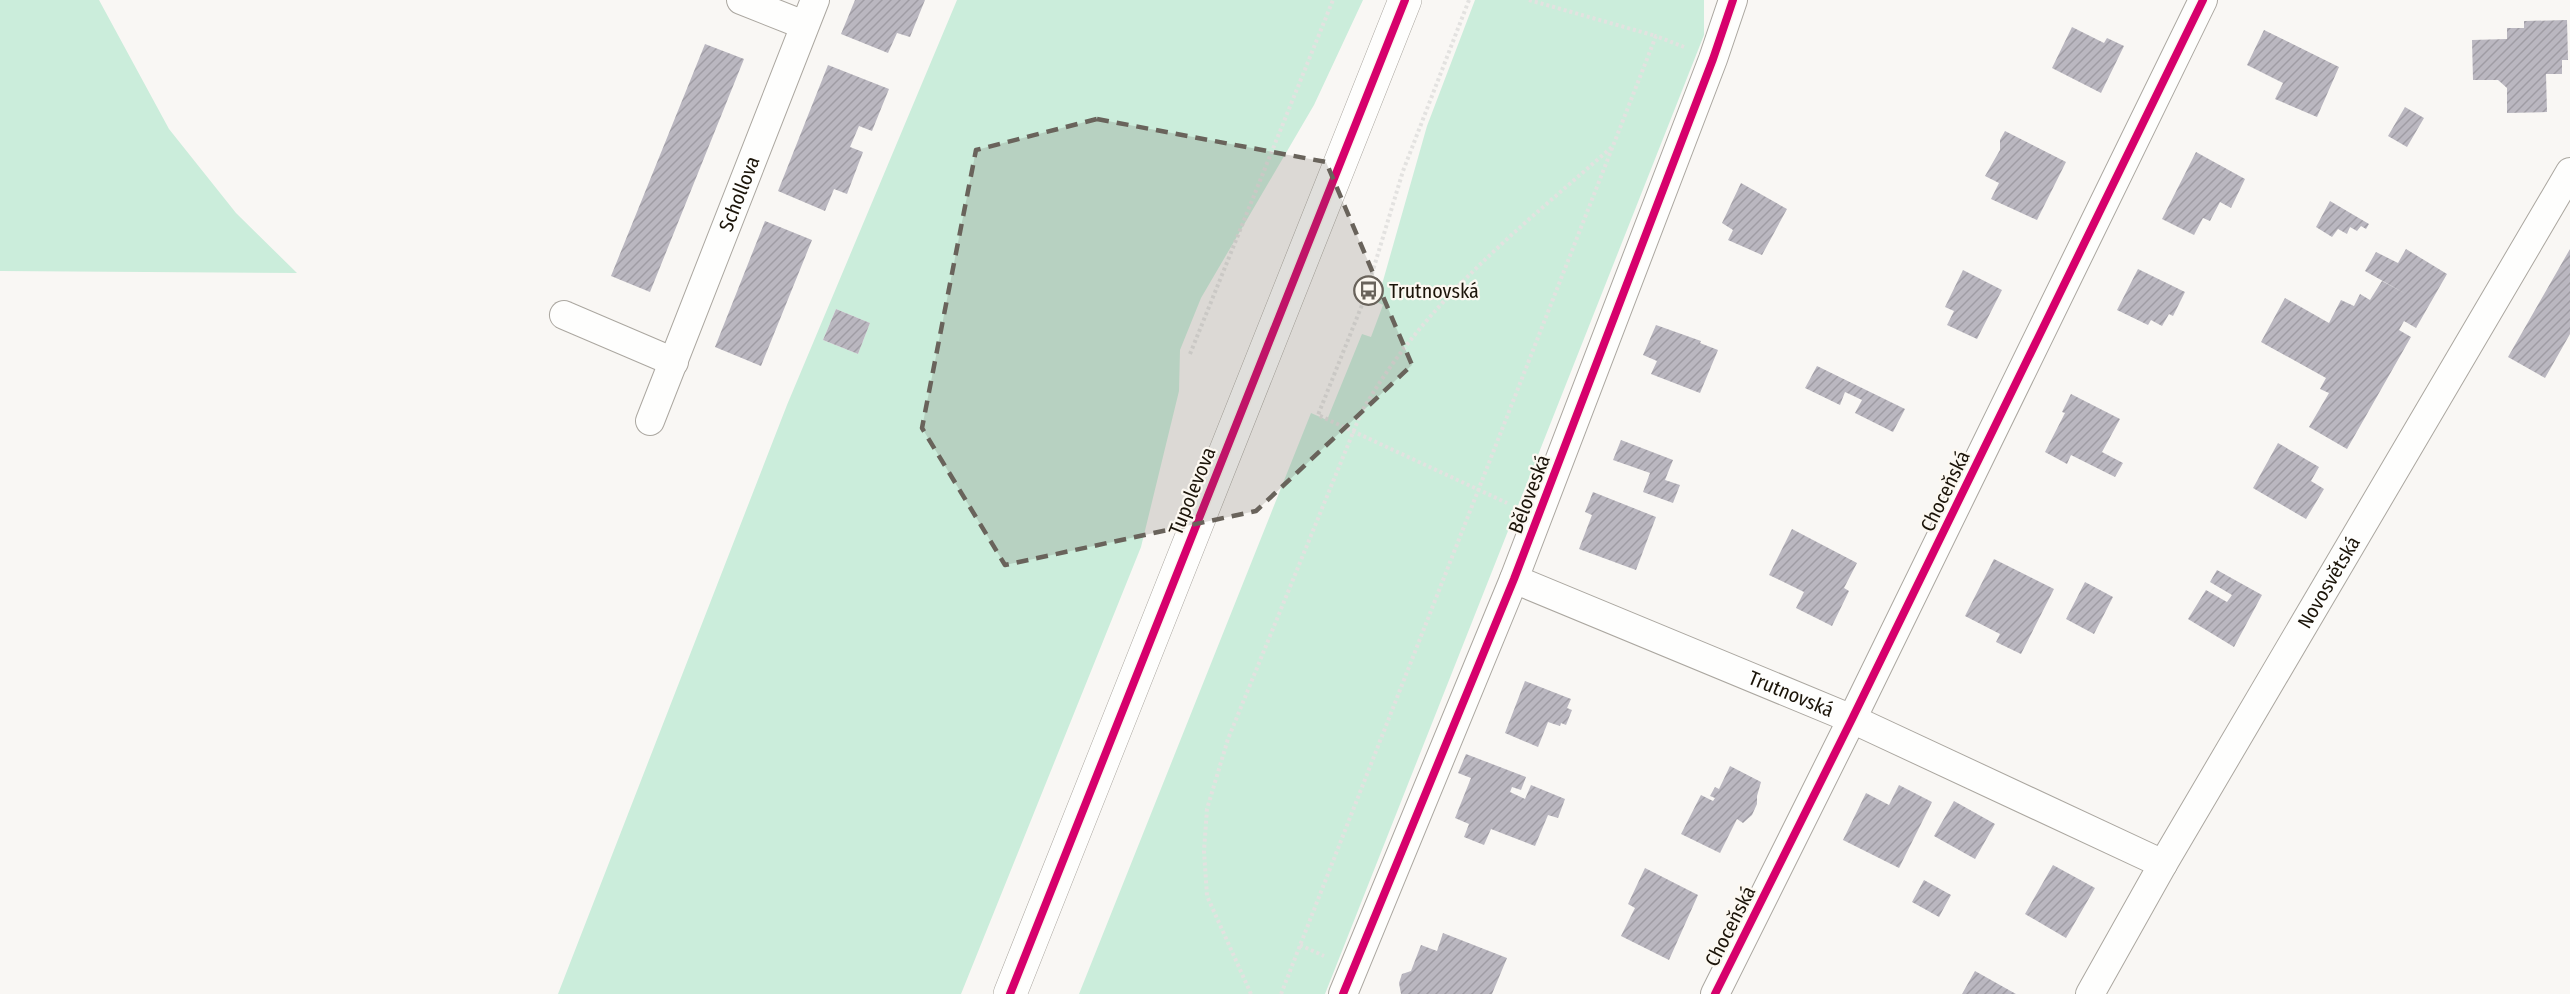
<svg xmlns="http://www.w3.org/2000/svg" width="2570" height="994" font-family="'Fira Sans Condensed',sans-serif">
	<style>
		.green { fill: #cbeddb; fill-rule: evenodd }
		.building { fill: url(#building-hatch) }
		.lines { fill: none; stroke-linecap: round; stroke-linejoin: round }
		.street-casing { stroke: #aba7a0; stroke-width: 30 }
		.secondary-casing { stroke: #aba7a0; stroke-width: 34 }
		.path { stroke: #e3e2e0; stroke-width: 4; stroke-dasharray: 3 3; stroke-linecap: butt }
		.street { stroke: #fefefd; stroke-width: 28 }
		.secondary { stroke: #fefefd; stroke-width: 33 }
		.cycleway-casing { stroke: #fcf8f1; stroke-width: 11 }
		.cycleway { stroke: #d6006c; stroke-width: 8 }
		.marked { fill: #69635b; fill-opacity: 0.2; stroke: #69635b; stroke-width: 4.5; stroke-dasharray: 12 8; stroke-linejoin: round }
		.labels { text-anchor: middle; stroke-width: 4.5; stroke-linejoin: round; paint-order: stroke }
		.street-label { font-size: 20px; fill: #1b1409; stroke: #fcf8f1 }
		.poi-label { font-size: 20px; fill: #1b1409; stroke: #fcf8f1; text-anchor: start }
	</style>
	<defs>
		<pattern id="building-hatch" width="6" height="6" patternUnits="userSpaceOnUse" patternTransform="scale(1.5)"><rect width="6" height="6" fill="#bab7c0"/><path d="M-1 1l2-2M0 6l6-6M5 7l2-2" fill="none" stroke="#9f9ca4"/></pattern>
	</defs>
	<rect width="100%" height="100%" fill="#f9f7f4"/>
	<path class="green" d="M0,0H99L169,129L236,213L297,273L0,271Z
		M957,0H1363L1314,105L1201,298L1180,350L1179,391L1141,547L961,994H558L787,405ZM836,309L870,323L858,354L823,340Z
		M1475,0H1704V35L1325,994H1079L1311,413L1327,420L1362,334L1371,337L1383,305L1377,302L1427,126Z"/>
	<path class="building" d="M855,0H925L910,37L897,33L888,53L841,34Z
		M2567,20L2568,60H2562V74H2546L2547,112L2507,113V88L2498,80H2473L2472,40L2507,39V28H2524V21Z
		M2072,27L2104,43L2107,38L2124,46L2101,93L2052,68Z
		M2264,30L2339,67L2317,117L2275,99L2283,83L2247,65Z
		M705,44L744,59L650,292L611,276Z
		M828,65L889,89L872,131L859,126L850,147L863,152L847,194L834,189L825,211L778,191Z
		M2405,107L2424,118L2407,147L2388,136Z
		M2005,131L2066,162L2037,220L1991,199L1999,183L1985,176L2000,150V140Z
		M2196,152L2245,179L2231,208L2220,202L2210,221L2203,218L2194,235L2162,219Z
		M1741,183L1787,209L1762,255L1728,240L1733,230L1722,223Z
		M2330,201L2369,224L2366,229L2361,226L2357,231L2350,227L2347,234L2338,229L2332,237L2316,227Z
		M765,221L812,240L761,366L715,347Z
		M2406,249L2447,274L2416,328L2404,321L2399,330L2411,337L2347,449L2309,427L2329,393L2320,389L2326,378L2261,342L2285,298L2329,323L2341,300L2354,306L2360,294L2370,300L2382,281L2406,294L2365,271L2376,252L2398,263Z
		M2570,249V334L2545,378L2508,357Z
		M2138,269L2185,292L2173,316L2169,314L2162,326L2151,320L2148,325L2117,310Z
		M1963,270L2002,290L1977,339L1947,325L1954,311L1945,307Z
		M836,309L870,323L858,354L823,340Z
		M1656,325L1701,341L1700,343L1718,350L1700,393L1651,374L1657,361L1643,355Z
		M1817,366L1905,409L1893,432L1855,413L1862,400L1845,392L1840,405L1805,388Z
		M2071,394L2120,419L2102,452L2123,463L2115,477L2071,455L2067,464L2045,452L2065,413L2062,412Z
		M1621,440L1673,460L1665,480L1680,485L1673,503L1643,492L1650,473L1613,460Z
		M2278,443L2319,467L2311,481L2324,489L2306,519L2253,488Z
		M1593,492L1656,517L1636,570L1579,549L1592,515L1585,512Z
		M1792,529L1857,563L1844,588L1849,591L1832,626L1796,608L1804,592L1769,575Z
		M1994,559L2054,589L2021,654L1996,642L2000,634L1965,616Z
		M2217,570L2262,595L2234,647L2188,619L2206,590L2227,602L2232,595L2210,582Z
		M2085,582L2113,597L2094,634L2066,619Z
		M1525,681L1571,699L1567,708L1572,710L1566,725L1561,723L1560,726L1548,722L1538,747L1505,733Z
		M1466,754L1526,777L1521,790L1512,787L1510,792L1525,799L1531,785L1565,799L1558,818L1548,815L1535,846L1491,829L1484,845L1464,837L1469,824L1455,818L1471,778L1458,773Z
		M1730,766L1761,782L1757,796V804L1752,815L1743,823L1737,819L1720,853L1681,834L1701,795L1713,801L1715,798L1710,796L1715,787L1719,789Z
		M1899,785L1932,802L1899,868L1843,840L1866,793L1889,805Z
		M1954,801L1995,824L1975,859L1934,836Z
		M2053,865L2095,888L2066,938L2025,914Z
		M1645,868L1698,895L1669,960L1621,936L1635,908L1628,904Z
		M1924,880L1951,895L1939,917L1912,902Z
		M1443,933L1507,958L1492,994H1401L1399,983L1402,974L1411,971L1421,945L1437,951Z
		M1975,971L2016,994H1962Z"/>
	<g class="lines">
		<defs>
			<g id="street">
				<path d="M741,0L804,25"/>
				<path d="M564,315L674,362"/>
				<path id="s1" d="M650,421L815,0"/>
				<path id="s2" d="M1514,579L1852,719L2163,864"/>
				<path d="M1343,994L1514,579L1713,59L1733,0"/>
				<path d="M1715,994L1852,719L2203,0"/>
				<path id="s3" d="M2090,994L2163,864L2570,172"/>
			</g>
			<path id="secondary" d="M1010,994L1405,0"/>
		</defs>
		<use href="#street" class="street-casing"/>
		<use href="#secondary" class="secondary-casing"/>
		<path class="path" d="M1469,0L1403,171L1364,300L1318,415L1507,503
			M1529,0L1656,36
			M1190,354L1333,0
			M1300,945L1324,956
			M1251,994L1207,896L1204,851L1207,809L1228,739L1361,413C1424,302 1518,230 1612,147
			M1281,994L1656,36L1684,47"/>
		<use href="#street" class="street"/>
		<use href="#secondary" class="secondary"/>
		<defs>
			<path id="cycleway" d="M1010,994L1405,0
				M1343,994L1514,579L1713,59L1733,0
				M1715,994L1852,719L2203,0"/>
		</defs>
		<use href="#cycleway" class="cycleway-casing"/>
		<use href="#cycleway" class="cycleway"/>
	</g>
	<path class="marked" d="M1097,119L1326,162L1412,365L1256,511L1005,565L922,428L976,150Z"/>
	<defs>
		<symbol id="bus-ring" viewBox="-11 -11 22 22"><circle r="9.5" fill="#fcf8f1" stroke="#69635b" stroke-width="1.5"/><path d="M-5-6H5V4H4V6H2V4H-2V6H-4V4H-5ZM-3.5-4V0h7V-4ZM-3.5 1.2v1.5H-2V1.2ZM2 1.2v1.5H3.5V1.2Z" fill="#69635b"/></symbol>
	</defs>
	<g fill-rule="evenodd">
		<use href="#bus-ring" x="1352" y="274" width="33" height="33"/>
	</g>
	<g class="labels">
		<g class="street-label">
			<text dy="7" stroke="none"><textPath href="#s1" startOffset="244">Schollova</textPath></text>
			<text transform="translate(1192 491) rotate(-68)" y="7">Tupolevova</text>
			<text transform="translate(1945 491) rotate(-64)" y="7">Choceňská</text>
			<text transform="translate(1529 494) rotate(-69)" y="7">Běloveská</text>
			<text dy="7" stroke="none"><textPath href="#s3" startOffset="476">Novosvětská</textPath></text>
			<text dy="7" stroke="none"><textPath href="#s2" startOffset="300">Trutnovská</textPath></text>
			<text transform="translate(1730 926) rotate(-63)" y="7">Choceňská</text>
		</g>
		<g class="poi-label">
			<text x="1389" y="298">Trutnovská</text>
		</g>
	</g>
</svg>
